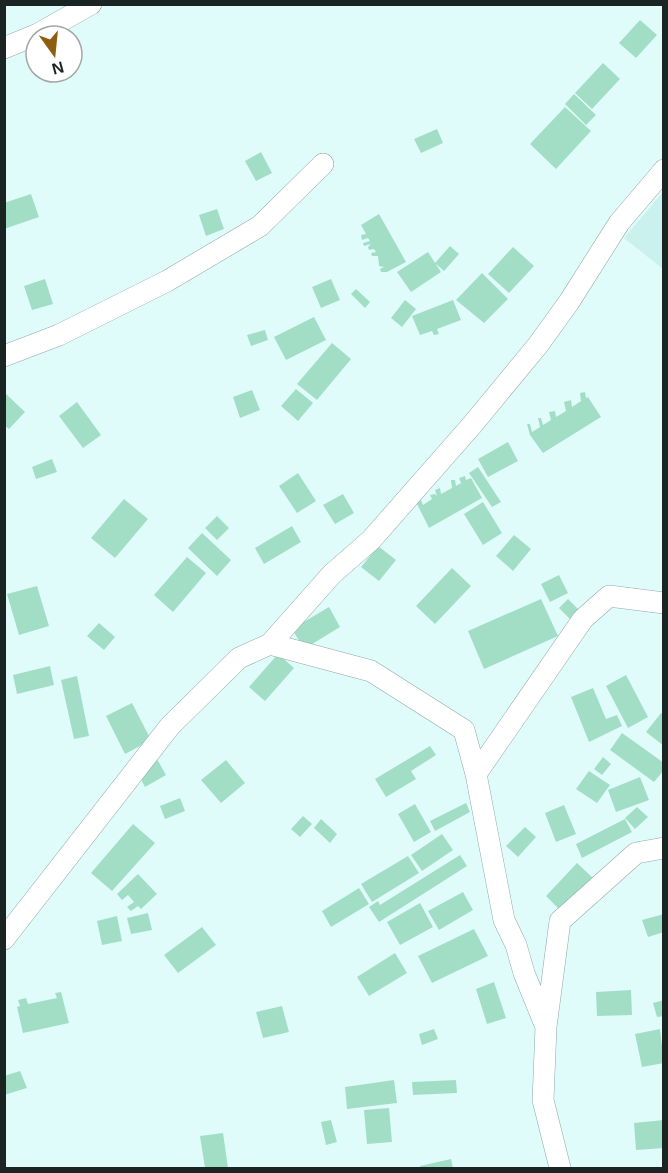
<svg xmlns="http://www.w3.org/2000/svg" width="668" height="1173" font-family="Helvetica,sans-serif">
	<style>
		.built { fill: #cbf1ef }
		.building { fill: #a2dec5 }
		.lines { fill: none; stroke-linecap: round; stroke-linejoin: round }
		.minor-casing { stroke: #8fa9a7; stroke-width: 22 }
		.minor { stroke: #fff; stroke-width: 21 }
	</style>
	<rect width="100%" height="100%" fill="#e0fcfa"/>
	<path class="built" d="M663,192V269L624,238Z"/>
	<path class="building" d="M640,20L657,35L636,58L619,43Z
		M603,63L620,79L592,109L575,93Z
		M574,94L596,115L586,125L565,104Z
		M565,107L591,131L556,169L530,144Z
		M437,129L443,143L421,153L414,139Z
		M261,152L272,173L256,181L245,161Z
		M31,194L39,217L4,229V203Z
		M217,209L224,229L206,236L199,215Z
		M379,214L406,262L387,272H381L380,269L384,267L379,266L378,256H372L371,253L376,252L374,249L369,250L368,247L371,244L364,246L363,243L370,241L368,238L362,240L361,235L366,234L361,225Z
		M450,246L459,254L444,271L435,263Z
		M513,247L534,266L509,293L488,274Z
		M428,252L441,272L411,292L397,272Z
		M482,273L508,299L484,323L456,300Z
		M45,279L53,304L32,310L24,286Z
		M331,279L340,300L321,308L312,287Z
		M356,289L370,302L365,308L351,294Z
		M405,300L416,309L402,327L391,318Z
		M453,300L461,320L437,329L439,334L434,335L432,331L420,335L412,316Z
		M314,317L326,340L286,360L274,337Z
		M265,330L268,340L251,346L247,335Z
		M332,343L351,359L317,400L297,384Z
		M296,389L313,403L298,421L281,406Z
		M252,390L260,410L240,418L233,397Z
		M4,392L25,412L9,429L4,425Z
		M585,392L586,398L588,397L601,417L543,453L530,435L527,424H530L532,432L540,427L538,418H541L543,425L551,420L549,412L555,411L556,417L566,411L564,402L571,400L572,407L581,401L580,393Z
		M77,402L101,435L83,448L59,416Z
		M508,442L518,461L488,477L478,459Z
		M52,459L57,472L36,479L32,467Z
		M478,467L501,502L492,507L469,473Z
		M298,473L316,501L297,513L279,486Z
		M465,476L466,480L471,478L482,498L429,528L416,502L421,500L423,505L432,499L430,495L435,494L437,496L435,490L440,488L441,494L452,488L451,480H455L456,486L461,483L459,478Z
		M343,494L354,513L335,524L323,505Z
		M124,499L148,519L115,558L91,538Z
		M483,502L502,533L483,545L464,514Z
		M217,516L229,528L217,540L205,528Z
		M292,526L301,542L264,564L255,548Z
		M202,533L231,560L217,576L188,548Z
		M514,535L531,549L513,571L496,556Z
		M378,546L396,560L379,581L361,567Z
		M187,557L206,573L173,612L154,595Z
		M452,568L471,586L435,624L416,606Z
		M559,575L568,593L550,602L541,584Z
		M37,586L49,626L19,635L7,594Z
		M541,599L558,636L484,669L468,631Z
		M568,599L582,613L573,622L559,608Z
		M329,607L340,627L304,649L292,629Z
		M99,623L115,637L104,650L87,636Z
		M278,654L294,668L265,701L249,687Z
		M50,666L54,685L17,694L13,675Z
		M626,675L648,717L628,728L606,686Z
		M77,676L89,736L74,739L61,680Z
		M593,688L606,719L617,715L622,726L589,742L571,697Z
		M132,703L151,740L125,754L106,716Z
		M661,713L664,715V746L646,732Z
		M622,733L664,763V770L654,782L610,750Z
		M430,746L436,755L411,771L416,779L386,797L375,779Z
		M603,757L611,764L602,775L594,769Z
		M157,759L166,775L145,787L136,770Z
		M226,760L245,783L221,803L201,780Z
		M589,771L610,785L597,803L576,789Z
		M640,777L649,800L616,812L608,790Z
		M180,798L185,811L165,819L160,806Z
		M466,803L470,812L435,831L430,821Z
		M415,804L431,832L414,842L398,814Z
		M564,805L576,834L556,842L545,813Z
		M637,807L648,817L635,829L625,818Z
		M303,816L312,824L300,837L291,829Z
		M321,819L337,834L330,843L314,828Z
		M625,819L632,832L582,858L576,844Z
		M133,824L155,843L112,891L91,873Z
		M525,827L536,837L518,857L506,846Z
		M442,834L453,850L422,871L411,855Z
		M460,855L467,866L379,922L369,907L378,901L380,905Z
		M408,856L419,873L372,902L361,884Z
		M577,863L593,878L561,911L546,896Z
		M138,874L157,894L141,909L138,906L131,911L127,907L134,902L128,895L122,900L117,894Z
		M359,888L369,904L331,927L322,911Z
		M463,892L473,910L439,930L428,911Z
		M420,903L433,927L400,945L387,922Z
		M148,913L152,930L131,934L127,918Z
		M664,914V932L648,937L642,920Z
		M117,916L122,941L102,945L97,921Z
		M202,927L216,945L178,973L164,955Z
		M474,929L488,956L432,983L418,956Z
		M395,953L407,973L369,996L357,977Z
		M494,982L506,1018L487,1024L476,989Z
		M631,990L632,1015L597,1016L596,992Z
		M61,992L69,1023L23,1033L17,1007L20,1006L18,1000L26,998L28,1004L57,998L55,993Z
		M664,1000V1016L657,1017L653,1003Z
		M282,1006L289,1032L263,1038L256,1012Z
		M434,1029L438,1039L422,1045L419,1034Z
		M660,1029L664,1063L642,1067L635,1034Z
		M20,1071L27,1088L4,1095V1076Z
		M394,1080L397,1103L347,1109L345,1087Z
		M456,1080L457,1093L413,1095L412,1082Z
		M389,1108L392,1142L367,1144L364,1110Z
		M331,1120L337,1142L326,1145L321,1122Z
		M664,1120V1148L636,1150L634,1123Z
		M223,1133L228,1168H205L200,1136Z
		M451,1159L453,1168H420V1166Z"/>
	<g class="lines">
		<defs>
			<path id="minor" d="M4,48L38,34L91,4
				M4,356L59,335L167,281L260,226L323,164
				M270,644L332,574L371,540L472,425L538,345L569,302L619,223L664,170
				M476,774L583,619L609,596L664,603
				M4,939L170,726L239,658L270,644L371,671L464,730L476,774L504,920L516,945L524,973L546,1027L543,1100L560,1168
				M546,1027L560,921L636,853L664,848"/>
		</defs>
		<use href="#minor" class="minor-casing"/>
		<use href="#minor" class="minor"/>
	</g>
	<rect width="668" height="1173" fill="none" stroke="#192423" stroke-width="12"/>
	<g transform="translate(54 54) rotate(165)"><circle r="28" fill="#ffffff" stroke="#a3a7a7" stroke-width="1.5"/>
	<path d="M0-4.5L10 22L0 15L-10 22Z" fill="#905c0e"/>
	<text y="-9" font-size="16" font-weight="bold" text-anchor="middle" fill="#192423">N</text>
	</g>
</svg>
